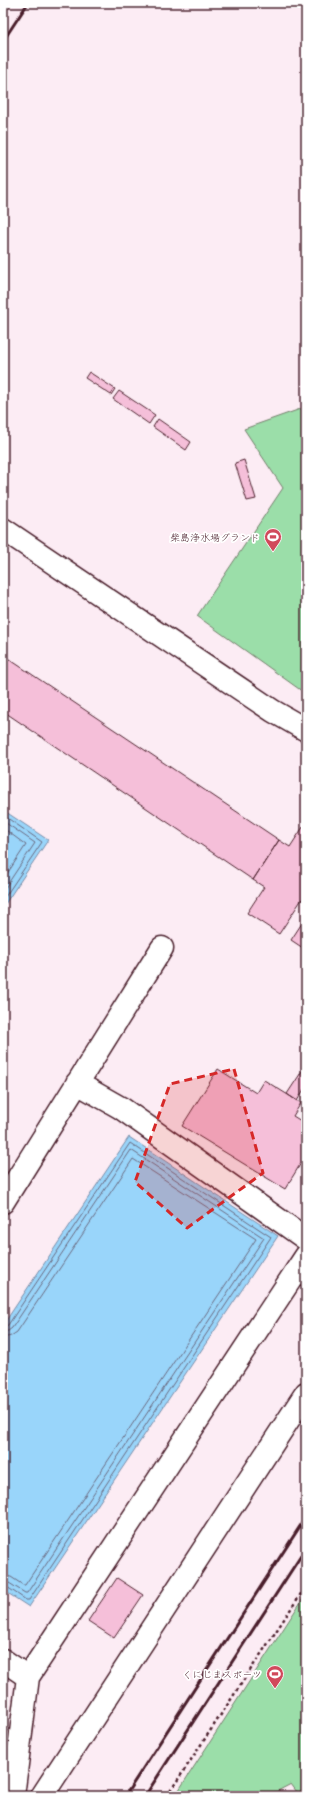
<svg xmlns="http://www.w3.org/2000/svg" width="309" height="1799" font-family="Kalam,'Klee One',sans-serif">
	<style>
		.green { fill: #9bdea9; stroke: #727e6a }
		.water { fill: #99d5fa; stroke: #798ca7 }
		.lines { fill: none; stroke-linecap: round; stroke-linejoin: round }
		.shore { stroke: #6a687e; stroke-width: 1 }
		.building { fill: #f5bfd9; stroke: #4a1f2b }
		.minor-casing { stroke: #4a1f2b; stroke-width: 25 }
		.path { stroke: #4a1f2b; stroke-width: 2.5; stroke-dasharray: 3 3; stroke-linecap: butt }
		.minor { stroke: #fff; stroke-width: 22 }
		.rail { stroke: #4a1f2b; stroke-width: 3 }
		.marked { fill: #d62828; fill-opacity: 0.2; stroke: #d62828; stroke-width: 3; stroke-dasharray: 8 5; stroke-linejoin: round }
		.labels { text-anchor: middle; stroke-width: 3.5; stroke-linejoin: round; paint-order: stroke }
		.poi-label { font-size: 10px; fill: #4a1f2b; stroke: #fff; text-anchor: end }
	</style>
	<rect width="100%" height="100%" fill="#fcecf4"/>
	<filter id="ink" filterUnits="userSpaceOnUse"><feTurbulence type="fractalNoise" baseFrequency=".025" numOctaves="2"/><feDisplacementMap in="SourceGraphic" scale="8" xChannelSelector="R" yChannelSelector="G"/><feConvolveMatrix kernelMatrix="1 2 1 2 8 2 1 2 1" color-interpolation-filters="sRGB"/></filter>
	<g filter="url(#ink)">
		<path class="green" d="M306,407V694L197,616L283,488L244,429Z
			M306,1594V1796H300L291,1784L268,1796H175Z"/>
		<path class="water" d="M3,810L48,840L3,907Z
			M129,1137L278,1236L29,1607L3,1590V1325Z"/>
		<g class="lines">
			<path class="shore" d="M3,815L42,842L3,900
				M3,821L35,843L3,891
				M3,828L26,845L3,880
				M3,1327L8,1325L130,1143L271,1237L29,1600H26L7,1587H3
				M3,1332L8,1331L12,1328L131,1150L264,1238L27,1593H25L9,1583L3,1582
				M3,1338L11,1336L17,1332L133,1159L256,1239L25,1585H23L11,1577L3,1576"/>
		</g>
		<path class="building" d="M89,372L115,389L111,395L85,378Z
			M119,391L155,415L149,424L113,399Z
			M158,419L191,442L186,450L153,427Z
			M244,460L256,499L247,501L235,463Z
			M3,655L279,840L253,880L3,711Z
			M303,827L306,829V902L302,899L279,934L247,913L264,887L253,880L279,840L290,847Z
			M306,917V950L291,940Z
			M306,1065V1086L297,1101L287,1094Z
			M218,1069L256,1093L264,1080L301,1103L293,1116L306,1124V1155L285,1189L182,1126Z
			M117,1578L143,1595L114,1638L88,1621Z"/>
		<g class="lines">
			<defs>
				<path id="minor" d="M3,529L273,711L306,730
					M77,1083L121,1108L306,1239
					M3,1202L162,948
					M3,1660L28,1677
					M13,1796L28,1677L306,1256
					M42,1796L306,1393"/>
			</defs>
			<use href="#minor" class="minor-casing"/>
			<path class="path" d="M167,1796L306,1586"/>
			<use href="#minor" class="minor"/>
			<path class="rail" d="M3,14L10,3
				M3,41L28,3
				M125,1796L306,1517
				M145,1796L306,1548"/>
		</g>
	</g>
	<path class="marked" d="M234,1069L263,1173L187,1228L135,1182L170,1084Z"/>
	<defs>
		<symbol id="stadium-pin" viewBox="-11 -11 22 30"><path d="M0 17L-7.5 6A9.5 9.5 0 1 1 7.5 6Z" fill="#d1495b" stroke="#fff"/><path d="M0-5a6.5 5 0 1 0 0 10a6.5 5 0 1 0 0-10ZM-3.5-1.8h7v3.6h-7Z" fill="#fff"/></symbol>
	</defs>
	<g fill-rule="evenodd">
		<use href="#stadium-pin" x="263" y="527" width="20" height="27"/>
		<use href="#stadium-pin" x="265" y="1664" width="20" height="27"/>
	</g>
	<g class="labels">
		<g class="poi-label">
			<text x="260" y="541">柴島浄水場グランド</text>
			<text x="262" y="1678">くにじまスポーツ</text>
		</g>
	</g>
	<rect width="309" height="1799" fill="none" stroke="#fff" stroke-width="16"/>
	<rect x="8" y="8" width="293" height="1783" fill="none" stroke="#4a1f2b" stroke-width="1.5" filter="url(#ink)"/>
</svg>
